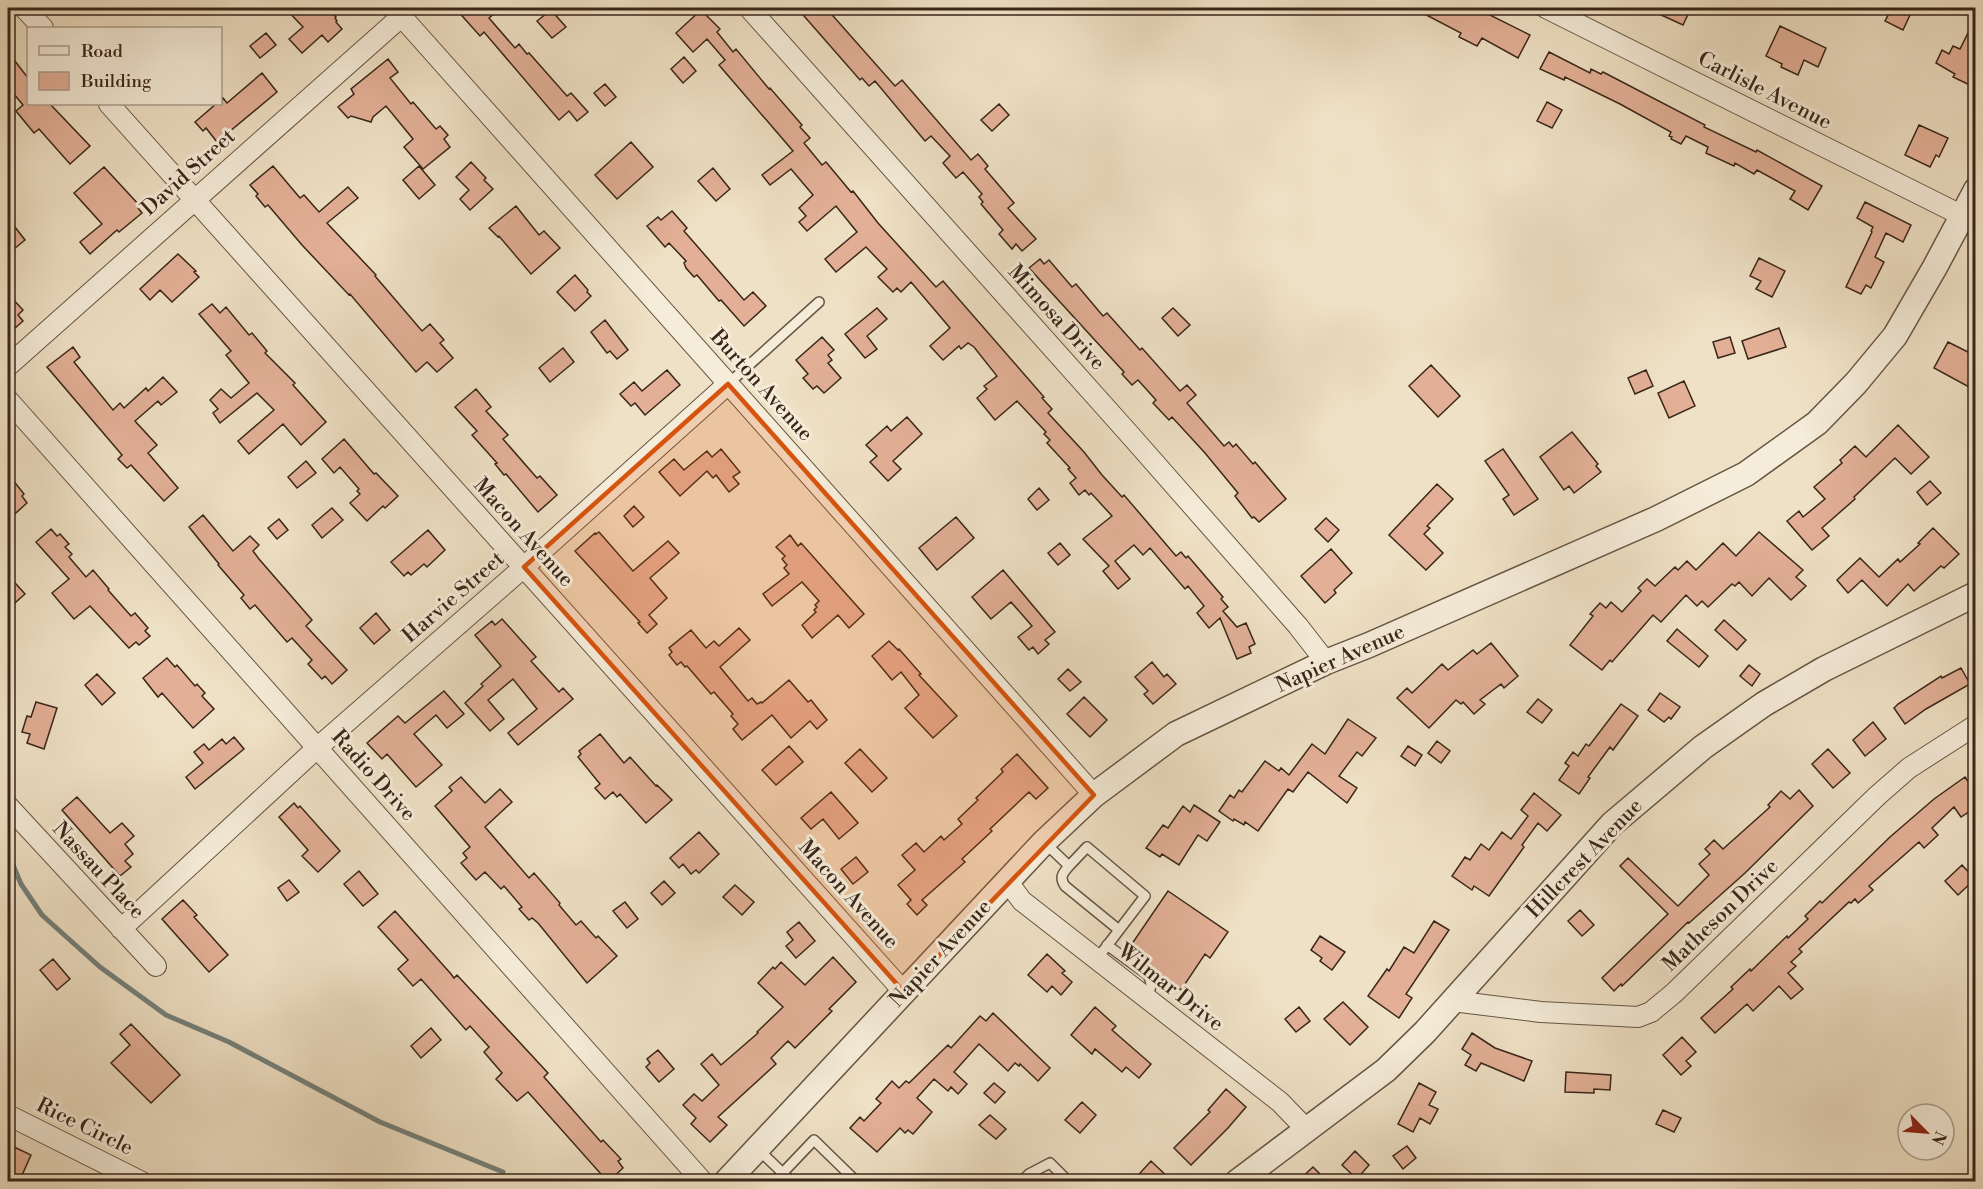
<svg xmlns="http://www.w3.org/2000/svg" width="1983" height="1189" font-family="'Libre Bodoni',serif">
	<style>
		.lines { fill: none; stroke-linecap: round; stroke-linejoin: round }
		.stream { stroke: #74807a; stroke-width: 5 }
		.building { fill: #e3b097; stroke: #392619; stroke-width: 1.5 }
		.service-casing { stroke: #654; stroke-width: 12 }
		.minor-casing { stroke: #654; stroke-width: 22 }
		.tertiary-casing { stroke: #654; stroke-width: 27 }
		.service { stroke: #f5ecd9; stroke-width: 9 }
		.minor { stroke: #f5ecd9; stroke-width: 20 }
		.tertiary { stroke: #f5ecd9; stroke-width: 24 }
		.marked { fill: #d6540d; fill-opacity: 0.2; stroke: #d6540d; stroke-width: 4.5; stroke-linejoin: round }
		.labels { text-anchor: middle; stroke-width: 6; stroke-linejoin: round; paint-order: stroke }
		.street-label { font-size: 21px; fill: #392619; stroke: #f5ecd9 }
	</style>
	<rect width="100%" height="100%" fill="#efe1c5"/>
	<filter id="stains"><feTurbulence type="fractalNoise" baseFrequency=".00333" numOctaves="4"/><feColorMatrix values="0 0 0 0 .2 0 0 0 0 .09 0 0 0 0 .02 0 0 0 .5 -.17"/></filter>
	<radialGradient id="worn" r=".72"><stop offset=".6" stop-color="#630" stop-opacity="0"/><stop offset="1" stop-color="#630" stop-opacity=".3"/></radialGradient>
	<g class="lines">
		<path class="stream" d="M8,853L21,884L42,915L100,967L166,1015L229,1042L380,1122L503,1172"/>
	</g>
	<path class="building" d="M285,8H328L336,17L335,18L337,21L336,22L342,29L328,42L322,35L302,53L289,39L303,27Z
		M455,8H501L489,18L515,48L519,44L527,54L529,53L567,96L571,93L588,112L577,121L569,111L559,120L484,32L480,36Z
		M797,8H826L895,86L902,80L971,160L978,154L988,166L985,169L1014,203L1008,208L1036,239L1022,251L1016,244L1012,249L999,234L1003,230L981,204L983,202L979,197L982,194L963,172L956,178L943,163L950,156L931,136L925,141L875,81L869,86L862,78L860,80Z
		M1413,8H1476L1530,35L1518,58L1482,38L1477,46L1459,37L1461,33Z
		M1646,8H1691L1683,25Z
		M1892,8L1910,15L1903,30L1885,21Z
		M551,10L566,27L552,38L537,21Z
		M701,10L720,29L717,32L733,52L736,49L769,89L770,88L802,125L800,127L810,138L804,143L822,165L826,162L851,192L853,191L878,223L936,287L943,281L1044,397L1042,398L1052,409L1048,413L1084,452L1102,475L1122,497L1124,495L1176,556L1181,552L1186,558L1188,556L1223,597L1221,599L1228,607L1223,611L1237,627L1246,623L1255,644L1249,647L1251,653L1237,659L1220,618L1209,628L1197,613L1204,606L1188,586L1185,589L1150,548L1143,555L1134,545L1115,561L1130,579L1118,589L1103,571L1109,566L1083,539L1112,516L1091,493L1089,495L1085,490L1079,495L1070,483L1076,478L1068,469L1070,468L1047,443L1050,440L1044,434L1046,432L1017,401L995,420L977,398L987,389L984,386L997,376L974,347L968,343L961,349L959,346L943,360L930,346L950,328L911,282L901,292L897,288L893,292L878,277L887,269L866,247L836,272L825,259L857,232L836,206L807,231L799,222L806,216L799,208L813,195L791,169L770,185L762,175L793,151L719,65L725,60L707,39L693,52L676,33Z
		M1976,17V88L1953,77L1955,74L1936,63L1942,50L1949,54L1953,46L1960,49Z
		M1780,26L1826,48L1818,67L1804,60L1798,75L1781,67L1782,64L1766,56Z
		M266,33L276,45L260,58L250,46Z
		M8,52L28,78V104H50L90,146L70,164L39,129L34,133L16,111L23,105L8,87Z
		M1549,52L1590,73L1591,69L1601,74L1603,72L1705,125L1704,127L1756,152L1757,150L1822,186L1808,210L1790,199L1795,191L1757,170L1754,174L1735,163L1734,166L1706,153L1708,147L1686,136L1681,144L1671,139L1672,137L1669,136L1671,132L1620,104L1565,77L1564,80L1540,69Z
		M684,57L696,71L683,83L671,69Z
		M388,59L398,72L390,78L411,104L413,102L436,129L440,126L448,135L444,139L450,147L423,169L404,147L413,139L386,106L373,117L371,122L351,116L348,118L338,107L354,94L351,89Z
		M262,73L277,92L217,142L206,128L203,131L195,122L216,104H220L223,98L227,103Z
		M605,84L616,97L605,106L594,93Z
		M1547,102L1562,110L1552,128L1537,121Z
		M999,104L1009,115L992,131L981,120Z
		M1919,125L1948,138L1939,157L1936,155L1930,167L1905,155Z
		M631,142L653,167L617,199L595,175Z
		M471,162L486,178L484,180L493,189L470,210L460,199L469,190L456,177Z
		M273,166L300,198L304,195L319,212L348,187L358,198L327,223L376,275L375,276L422,331L430,324L444,340L440,343L453,358L437,372L427,362L416,372L350,294L349,295L302,245L268,205L265,207L256,196L258,194L250,185Z
		M419,166L435,185L419,199L403,180Z
		M104,167L140,206L138,208L142,213L119,232L117,230L90,254L80,242L102,224L74,193Z
		M713,168L730,189L716,201L698,181Z
		M1865,202L1911,225L1903,242L1886,233L1875,257L1884,262L1871,288L1866,285L1861,294L1846,287L1872,232L1871,231L1873,227L1857,218Z
		M516,206L539,235L544,231L560,248L531,274L499,236L498,237L489,228Z
		M672,211L687,228L684,231L744,300L753,292L766,306L744,326L721,300L719,301L697,275L694,277L686,268L684,263L686,261L669,243L665,247L647,226L658,217L661,220Z
		M8,218L25,240L8,254Z
		M178,254L196,271L194,272L199,277L172,302L160,290L150,300L140,289Z
		M1759,258L1785,271L1772,297L1756,289L1761,281L1750,276Z
		M1040,259L1044,264L1049,260L1072,287L1076,284L1103,316L1107,313L1140,350L1142,348L1180,391L1187,385L1196,395L1187,403L1224,446L1229,442L1233,447L1236,444L1253,464L1255,462L1286,499L1259,522L1254,517L1252,518L1235,496L1238,493L1205,453L1172,417L1169,420L1153,403L1156,400L1138,380L1132,385L1122,374L1124,372L1029,268Z
		M575,275L588,290L587,292L591,296L575,311L557,292Z
		M8,294L23,310L18,315L23,321L14,329L9,323L8,325Z
		M212,304L220,313L226,307L249,335L252,333L267,351L265,353L295,383L293,385L326,422L301,445L283,424L249,454L238,441L274,410L257,393L220,423L213,413L218,409L210,400L221,389L231,398L249,383L226,355L231,351L199,314Z
		M877,308L887,319L867,336L877,349L865,358L845,334Z
		M1173,308L1190,325L1178,336L1162,318Z
		M605,320L628,350L617,359L610,351L607,353L591,332Z
		M1779,328L1786,347L1748,359L1742,341Z
		M822,337L834,350L828,355L832,360L828,363L841,378L824,393L817,386L813,389L803,378L808,374L796,360Z
		M1730,337L1735,353L1718,358L1713,342Z
		M1948,342L1976,356V375L1969,387L1934,368Z
		M73,347L80,357L74,362L113,410L120,403L124,408L146,388L148,391L163,377L177,392L161,405L158,401L135,421L157,445L148,453L178,488L164,501L131,465L127,468L118,459L122,455L47,367Z
		M563,348L574,362L550,382L539,368Z
		M1431,365L1460,396L1438,417L1409,386Z
		M667,370L680,385L645,415L635,403L631,406L620,394L634,382L642,391Z
		M1646,370L1653,386L1635,394L1628,378Z
		M1684,381L1695,406L1669,418L1658,393Z
		M476,389L491,407L486,411L508,435L503,439L537,478L540,476L557,495L538,512L506,474L504,475L495,464L497,463L472,435L477,431L455,407Z
		M907,417L922,434L893,461L901,469L888,481L870,462L877,456L866,445L887,426L891,431Z
		M1898,425L1929,457L1911,474L1895,458L1854,497L1855,499L1822,528L1829,536L1812,550L1787,521L1799,511L1803,517L1825,499L1814,487L1842,463L1840,460L1855,446L1866,457Z
		M1572,432L1598,464L1596,466L1601,472L1574,493L1569,486L1564,490L1540,457Z
		M344,439L374,474L376,473L398,496L385,508L383,506L367,521L350,503L360,494L357,491L359,489L340,467L334,473L322,459Z
		M721,449L740,472L733,477L739,484L729,492L716,475L713,478L707,471L680,496L659,472L674,459L684,470L707,451L712,457Z
		M1503,449L1538,499L1514,515L1503,499L1509,495L1485,461Z
		M306,461L316,473L297,488L288,477Z
		M8,474L24,494L22,496L27,503L8,520Z
		M1930,481L1941,493L1927,505L1917,492Z
		M1437,484L1453,499L1427,526L1430,528L1424,534L1443,553L1426,570L1389,535Z
		M1039,488L1049,500L1037,510L1028,499Z
		M634,506L644,517L633,527L624,516Z
		M332,508L343,520L322,538L312,525Z
		M203,515L233,551L250,536L259,545L253,551L259,559L312,620L306,626L347,670L332,684L325,676L322,679L308,664L312,660L292,638L287,642L255,605L250,609L241,598L244,595L218,565L219,564L189,527Z
		M956,517L974,538L937,570L919,548Z
		M1326,518L1339,530L1328,542L1315,529Z
		M279,519L288,530L277,539L268,528Z
		M1933,528L1959,554L1944,568L1941,566L1914,591L1908,584L1887,606L1862,580L1848,593L1837,580L1860,558L1879,577L1898,559L1900,562L1920,544L1918,543Z
		M51,529L57,536L60,534L69,544L65,547L72,554L69,557L86,577L93,570L109,589L108,590L131,616L135,613L148,628L145,631L150,636L139,645L136,642L129,648L90,606L74,619L52,593L69,579L36,542Z
		M428,530L445,550L427,567L424,564L411,575L408,572L404,576L391,562Z
		M599,532L633,571L668,541L679,553L650,578L667,598L649,615L657,624L647,633L638,623L640,622L575,551L595,533L596,534Z
		M1759,532L1803,570L1796,577L1806,586L1791,600L1769,578L1752,596L1739,582L1735,586L1732,584L1708,607L1702,601L1697,606L1686,595L1661,622L1653,615L1612,662L1610,660L1602,670L1570,645L1593,616L1590,614L1600,603L1606,608L1611,602L1622,612L1641,591L1638,588L1647,579L1655,586L1675,567L1678,570L1687,561L1696,570L1723,543L1736,556Z
		M790,535L798,546L801,543L864,614L849,628L838,615L812,638L802,625L816,612L814,610L817,607L815,605L819,601L802,582L772,606L763,594L789,574L784,568L787,565L782,559L785,556L776,547Z
		M1060,543L1070,555L1058,565L1048,553Z
		M1331,549L1352,573L1334,590L1336,593L1325,603L1301,576Z
		M1003,570L1055,632L1045,640L1049,644L1038,654L1033,647L1029,650L1018,637L1032,626L1011,602L991,619L972,597Z
		M8,575L25,594L8,609Z
		M376,613L390,630L374,644L360,628Z
		M502,619L536,657L531,661L559,692L563,688L573,699L518,745L508,733L537,709L513,679L488,700L504,719L490,731L465,703L483,686L481,684L501,666L475,635L492,621L495,625Z
		M1724,620L1746,640L1737,650L1715,630Z
		M739,628L750,640L720,667L748,701L752,698L757,704L761,702L762,703L789,680L808,702L811,700L827,720L817,729L810,721L791,738L772,715L742,740L733,729L738,724L731,716L733,714L714,692L711,694L687,666L685,667L681,662L677,665L669,655L672,652L669,648L691,630L706,648L714,641L719,646Z
		M1677,629L1708,656L1699,667L1667,641Z
		M889,641L898,650L899,649L921,674L919,675L957,716L933,738L905,708L919,695L901,672L892,680L872,656Z
		M1491,643L1518,676L1504,688L1501,684L1480,700L1485,704L1474,714L1463,702L1461,704L1456,700L1429,728L1397,698L1407,688L1412,693L1442,664L1448,670L1473,650L1477,654Z
		M167,658L175,667L177,665L195,686L197,684L205,693L202,696L214,709L193,728L162,693L158,697L143,678Z
		M1152,662L1164,677L1167,674L1176,684L1153,704L1144,694L1148,691L1135,677Z
		M1749,665L1760,674L1752,686L1740,676Z
		M1961,668L1970,684L1926,709L1905,724L1894,708L1898,704L1941,676L1942,678Z
		M1068,669L1081,682L1070,691L1058,679Z
		M97,674L115,693L102,705L85,685Z
		M444,691L464,714L447,728L436,715L414,734L442,765L416,787L387,754L382,759L367,743L398,716L405,723Z
		M1660,693L1680,707L1671,719L1669,717L1664,722L1648,710Z
		M1084,697L1107,720L1090,737L1067,714Z
		M1538,699L1552,710L1542,723L1527,712Z
		M36,702L57,708L44,749L27,743L30,734L22,732L27,716L31,717Z
		M1621,704L1638,716L1613,750L1610,747L1588,777L1590,778L1579,794L1559,780L1569,766L1565,763L1573,752L1578,756L1586,744L1589,746Z
		M1348,719L1376,738L1362,756L1357,752L1339,776L1357,788L1347,803L1308,772L1293,792L1288,789L1258,831L1245,822L1244,825L1234,819L1233,821L1219,811L1230,795L1234,798L1239,790L1242,792L1265,761L1279,771L1281,768L1289,775L1312,744L1325,754Z
		M1873,722L1886,739L1865,756L1853,740Z
		M600,734L624,763L630,757L656,786L657,785L672,800L646,823L620,794L617,797L613,792L605,799L595,788L600,784L578,757L581,754L579,751Z
		M234,737L244,749L195,789L186,777L203,763L194,752L204,744L209,750L222,739L226,744Z
		M1437,741L1450,751L1441,763L1428,753Z
		M789,746L803,762L776,785L762,770Z
		M1408,746L1422,755L1415,766L1401,756Z
		M860,749L887,778L872,792L845,763Z
		M1828,749L1850,773L1833,788L1812,764Z
		M1017,754L1048,788L1036,799L1029,792L990,829L992,831L962,859L965,862L922,900L927,905L917,915L907,904L911,900L898,885L915,870L902,855L916,843L924,852L941,836L944,840L962,824L958,819L978,800L976,798L1003,772L1001,769Z
		M461,777L485,803L500,789L512,802L485,827L529,878L534,873L560,903L559,905L576,925L581,921L596,938L598,936L617,956L587,983L538,923L532,918L529,920L519,909L522,907L504,886L501,889L485,872L476,880L461,863L467,858L463,853L470,847L435,806L452,791L449,787Z
		M1965,777L1976,793V807L1961,817L1954,807L1932,828L1938,835L1924,848L1919,842L1869,886L1873,890L1858,903L1855,899L1851,903L1849,902L1799,949L1802,952L1791,962L1796,966L1788,973L1803,989L1791,999L1779,986L1753,1011L1747,1004L1715,1033L1701,1018L1733,989L1731,987L1750,969L1751,971L1787,936L1788,938L1808,919L1805,916L1820,901L1822,903L1890,837L1934,799Z
		M1799,790L1813,806L1745,873L1689,923L1688,922L1622,986L1621,984L1614,991L1602,978L1668,914L1620,866L1628,858L1678,906L1709,875L1699,864L1710,854L1705,849L1714,840L1723,849L1770,807L1768,805L1781,791L1790,799Z
		M831,792L858,823L839,839L823,819L811,829L801,818Z
		M1534,793L1561,815L1547,831L1538,823L1522,845L1524,847L1489,896L1474,886L1472,890L1452,876L1465,857L1470,860L1481,844L1489,850L1502,832L1511,839L1528,816L1521,810Z
		M77,797L110,833L122,823L134,836L125,844L133,854L125,861L131,867L120,876L62,810Z
		M294,803L298,808L300,806L340,851L318,872L302,856L308,850L279,817Z
		M1194,805L1220,822L1207,841L1198,835L1179,865L1162,854L1160,857L1146,848L1163,825L1168,828L1183,806L1190,812Z
		M699,832L719,854L699,873L696,870L691,874L683,864L679,868L670,858Z
		M856,857L868,872L853,884L841,869Z
		M1962,865L1975,879L1958,895L1945,881Z
		M359,871L378,894L363,906L344,884Z
		M289,880L299,892L287,901L278,888Z
		M664,881L675,893L662,905L651,893Z
		M735,885L754,902L742,915L723,897Z
		M1168,891L1228,932L1210,958L1205,954L1181,990L1127,951Z
		M183,900L197,915L194,917L228,955L209,972L162,919Z
		M625,902L638,919L627,928L613,911Z
		M1580,910L1594,925L1582,936L1568,921Z
		M395,911L451,974L454,978L457,975L548,1073L544,1077L601,1142L603,1140L621,1159L618,1161L623,1168L608,1182L528,1092L517,1101L496,1079L502,1073L484,1052L489,1047L470,1026L466,1030L421,979L413,986L398,969L408,960L378,927Z
		M1434,921L1449,930L1406,994L1412,998L1399,1018L1368,996L1387,969L1389,971L1404,947L1414,953Z
		M799,922L815,941L796,958L786,946L793,940L787,932Z
		M1320,936L1345,952L1332,970L1320,961L1322,958L1311,950Z
		M1047,954L1065,971L1062,973L1072,982L1061,995L1052,986L1047,992L1028,975Z
		M833,957L856,982L829,1009L832,1011L795,1048L788,1041L771,1058L776,1064L718,1117L727,1125L710,1142L691,1124L696,1118L683,1105L694,1094L702,1101L719,1085L701,1064L712,1054L721,1065L758,1033L757,1032L783,1007L758,983L773,967L775,969L781,962L805,985Z
		M53,959L70,979L57,990L40,970Z
		M1343,1002L1368,1027L1350,1045L1324,1019Z
		M1095,1007L1116,1026L1112,1030L1151,1064L1139,1078L1126,1067L1122,1072L1095,1049L1092,1054L1071,1035Z
		M1299,1007L1310,1021L1296,1032L1285,1019Z
		M993,1013L1050,1068L1038,1081L1020,1064L1019,1066L1015,1063L1008,1071L979,1044L954,1072L967,1084L958,1094L951,1087L948,1091L934,1079L917,1098L932,1112L913,1134L908,1130L905,1133L900,1128L877,1152L850,1128L860,1117L864,1121L881,1103L876,1099L892,1081L899,1088L906,1081L909,1083L948,1045L951,1048L980,1016L986,1021Z
		M131,1024L180,1075L151,1103L111,1063L130,1045L120,1034Z
		M431,1028L441,1040L421,1058L411,1046Z
		M1472,1033L1495,1048L1532,1061L1524,1081L1481,1063L1476,1071L1465,1065L1471,1055L1462,1049Z
		M1682,1037L1696,1052L1686,1061L1691,1066L1681,1075L1663,1055Z
		M658,1050L674,1069L659,1082L646,1067L650,1063L647,1059Z
		M1566,1072L1611,1075L1610,1090L1594,1089V1093L1565,1092Z
		M994,1083L1005,1092L995,1103L984,1093Z
		M1419,1083L1436,1092L1429,1105L1438,1109L1430,1124L1420,1118L1413,1132L1398,1124Z
		M1226,1089L1246,1107L1228,1128L1191,1165L1174,1148L1210,1112L1208,1110Z
		M1082,1102L1096,1115L1080,1133L1065,1120Z
		M1663,1110L1681,1118L1674,1132L1656,1124Z
		M990,1115L1006,1129L996,1139L979,1125Z
		M8,1144L31,1155L19,1182L8,1179Z
		M1407,1146L1416,1158L1403,1169L1393,1156Z
		M1355,1151L1369,1165L1357,1179L1342,1165Z
		M1151,1161L1173,1182H1132Z
		M1313,1167L1328,1182H1297Z"/>
	<g class="lines">
		<defs>
			<path id="service" d="M728,384L819,302
				M1044,842L1069,866L1087,847L1145,896L1097,959
				M1069,866C1063,873 1059,877 1065,886L1119,930
				M1107,945L1148,975C1153,984 1151,989 1146,998
				M759,1150L792,1182
				M774,1182L814,1140L857,1182
				M1021,1182L1029,1174L1050,1163L1069,1182"/>
			<path id="minor" d="M24,8L43,28
				M394,8L1094,795
				M749,8L1131,436L1298,626L1326,662
				M1546,8L1961,215
				M109,104L904,992
				M8,366L402,16
				M8,400L703,1182
				M8,806L156,966
				M1008,882L1022,901L1280,1102L1307,1130
				M121,929L317,748L524,567L728,384
				M1452,1001L1541,1012L1638,1017L1651,1012L1674,993L1877,796L1909,768L1976,725
				M8,1115L142,1182"/>
			<path id="tertiary" d="M726,1182L1044,842L1094,795L1176,734L1326,662L1369,645L1656,519L1746,474L1817,423L1856,383L1895,336L1935,267L1976,190
				M1237,1182L1386,1070L1425,1032L1612,824L1703,747L1764,704L1824,669L1976,594"/>
		</defs>
		<use href="#service" class="service-casing"/>
		<use href="#minor" class="minor-casing"/>
		<use href="#tertiary" class="tertiary-casing"/>
		<use href="#service" class="service"/>
		<use href="#minor" class="minor"/>
		<use href="#tertiary" class="tertiary"/>
	</g>
	<path class="marked" d="M728,384L1094,795L904,992L524,567Z"/>
	<g class="labels">
		<g class="street-label">
			<text transform="translate(1765 90) rotate(27)" y="7">Carlisle Avenue</text>
			<text transform="translate(188 172) rotate(-42)" y="7">David Street</text>
			<text transform="translate(1057 317) rotate(48)" y="7">Mimosa Drive</text>
			<text transform="translate(762 385) rotate(48)" y="7">Burton Avenue</text>
			<text transform="translate(524 532) rotate(48)" y="7">Macon Avenue</text>
			<text transform="translate(453 597) rotate(-41)" y="7">Harvie Street</text>
			<text transform="translate(1340 658) rotate(-24)" y="7">Napier Avenue</text>
			<text transform="translate(374 775) rotate(48)" y="7">Radio Drive</text>
			<text transform="translate(1584 858) rotate(-46)" y="7">Hillcrest Avenue</text>
			<text transform="translate(99 870) rotate(47)" y="7">Nassau Place</text>
			<text transform="translate(849 894) rotate(48)" y="7">Macon Avenue</text>
			<text transform="translate(1720 915) rotate(-44)" y="7">Matheson Drive</text>
			<text transform="translate(940 953) rotate(-47)" y="7">Napier Avenue</text>
			<text transform="translate(1171 987) rotate(38)" y="7">Wilmar Drive</text>
			<text transform="translate(85 1126) rotate(26)" y="7">Rice Circle</text>
		</g>
	</g>
	<rect width="1983" height="1189" fill="none" stroke="#efe1c5" stroke-width="30"/>
	<rect x="9" y="9" width="1965" height="1171" fill="none" stroke="#392619" stroke-width="3"/>
	<rect x="15" y="15" width="1953" height="1159" fill="none" stroke="#392619" stroke-width="1.5"/>
	<rect x="27" y="27" width="195" height="78" fill="#f5ecd9" stroke="#aa9d8c" stroke-width="1.5"/>
	<rect x="39" y="46" width="30" height="9" fill="#f5ecd9" stroke="#aa9d8c" stroke-width="1.5"/>
	<text x="81" y="57" font-size="18" fill="#392619">Road</text>
	<rect x="39" y="72" width="30" height="18" fill="#e3b097" stroke="#aa9d8c" stroke-width="1.5"/>
	<text x="81" y="87" font-size="18" fill="#392619">Building</text>
	<g transform="translate(1926 1132) rotate(115)"><circle r="28" fill="#f5ecd9" stroke="#aa9d8c" stroke-width="1.5"/>
	<path d="M0-4.5L10 22L0 15L-10 22Z" fill="#8f2418"/>
	<text y="-9" font-size="16" font-weight="bold" text-anchor="middle" fill="#392619">N</text>
	</g>
	<rect width="100%" height="100%" filter="url(#stains)"/>
	<rect width="100%" height="100%" fill="url(#worn)"/>
</svg>
